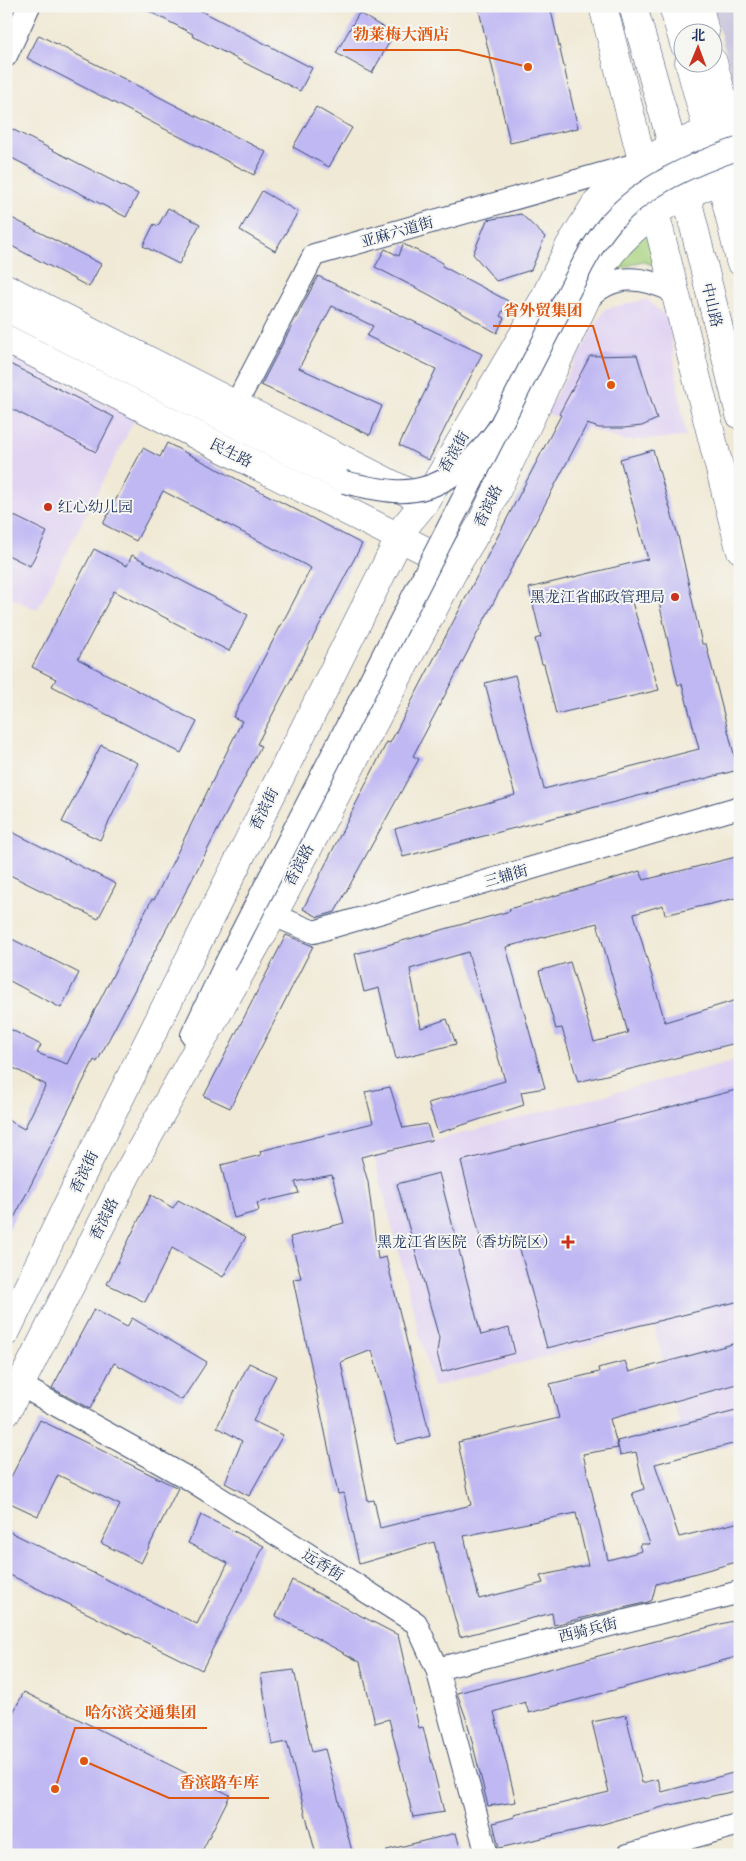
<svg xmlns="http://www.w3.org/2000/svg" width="746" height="1861" font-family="Vollkorn,'Noto Serif SC',serif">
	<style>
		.built { fill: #e1d4f3 }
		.industrial { fill: #c5c0da }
		.green { fill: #a8d27e; stroke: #62806e }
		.building { fill: #c0b8f3; fill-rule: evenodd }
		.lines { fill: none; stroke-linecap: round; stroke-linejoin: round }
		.minor-casing { stroke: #3b4b70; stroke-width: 24 }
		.major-casing { stroke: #3b4b70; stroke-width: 29 }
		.minor { stroke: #fff; stroke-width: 22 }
		.major { stroke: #fff; stroke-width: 28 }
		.minor-bridge-casing { stroke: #3b4b70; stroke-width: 24; stroke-linecap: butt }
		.minor-bridge { stroke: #fff; stroke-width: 22 }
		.poi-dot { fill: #c8321e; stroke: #f6f6f2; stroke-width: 2 }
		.labels { text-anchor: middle; stroke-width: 4; stroke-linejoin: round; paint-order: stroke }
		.street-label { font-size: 15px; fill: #1b2f5e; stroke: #f6f6f2 }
		.poi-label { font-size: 15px; fill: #1b2f5e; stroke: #f6f6f2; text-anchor: end }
		.leader { fill: none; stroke: #de5710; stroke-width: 2 }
		.callout-dot { fill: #de5710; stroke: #f6f6f2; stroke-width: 2 }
		.callout-label { font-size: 16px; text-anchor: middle; font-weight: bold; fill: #de5710; stroke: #f6f6f2; stroke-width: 4; stroke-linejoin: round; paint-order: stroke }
	</style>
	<rect width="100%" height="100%" fill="#f6f6f2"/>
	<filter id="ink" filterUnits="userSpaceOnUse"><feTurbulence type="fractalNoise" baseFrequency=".02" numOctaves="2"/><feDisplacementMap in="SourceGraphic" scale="10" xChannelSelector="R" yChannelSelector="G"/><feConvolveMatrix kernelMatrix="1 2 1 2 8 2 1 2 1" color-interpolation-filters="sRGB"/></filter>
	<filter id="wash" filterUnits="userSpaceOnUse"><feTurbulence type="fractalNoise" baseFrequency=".0096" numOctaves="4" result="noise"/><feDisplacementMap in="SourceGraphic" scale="20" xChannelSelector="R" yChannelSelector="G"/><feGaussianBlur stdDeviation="1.12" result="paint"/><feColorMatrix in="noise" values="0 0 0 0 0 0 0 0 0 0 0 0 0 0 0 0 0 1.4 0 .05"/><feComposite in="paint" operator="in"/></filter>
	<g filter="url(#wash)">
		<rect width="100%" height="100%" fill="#f0e9d5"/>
		<path class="built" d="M647,299L668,319L686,437L624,441L546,413L605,309Z
			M6,352L135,419L37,610L6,595Z
			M740,1059V1414L681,1429L654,1327L433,1387L374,1157Z"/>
		<path class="industrial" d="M713,6H740V106Z"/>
		<path class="green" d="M660,216L677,272L641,261L621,269L603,281Z"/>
		<g id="blocks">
			<path class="building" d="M139,6H192L312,68L300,91L192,36L193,34Z
				M478,6H550L578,128L510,143Z
				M359,13L394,34L372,73L336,53Z
				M39,35L266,152L254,175L27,58Z
				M316,107L352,128L329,167L293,147Z
				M6,126L138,194L126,217L6,155Z
				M262,191L298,212L275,251L240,230Z
				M168,208L200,224L179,264L143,246L154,224L158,226Z
				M521,214L545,237L531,270L496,281L473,254L487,220Z
				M6,215L101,264L89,287L6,243Z
				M403,244L443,263L442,266L508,301L500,316L504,318L497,333L428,294L375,267L385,249L399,256Z
				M318,276L482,354L429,460L399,445L436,369L367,336L373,326L332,306L299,368L382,406L370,435L261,385Z
				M637,355L657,419L642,426L624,428H599L587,424L413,756L419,759L335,912L318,917L303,909L387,742L390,743L561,415L559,414L590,356Z
				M6,362L114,417L96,452L6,406Z
				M167,443L362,544L257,744L261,746L183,897L97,1062L94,1060L6,1234V1119L24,1129L46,1085L6,1064V1027L41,1045L37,1053L67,1064L152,899L154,900L242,721L233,717L311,568L163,491L136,541L103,524L143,448L160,457Z
				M653,450L678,536L702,644H706L738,770L403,857L395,829L515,795L485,683L515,675L544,789L699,749L682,684L678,685L656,589L630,596L659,690L556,714L544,664H542L535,639L541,637L529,588L648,559L620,459Z
				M6,512L47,532L30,566L6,554Z
				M94,549L127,566L132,555L248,615L229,651L114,591L78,659L197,722L181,753L52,686L56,679L32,667Z
				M101,745L138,763L100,840L62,822Z
				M6,829L116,884L98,919L6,873Z
				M740,856V897L665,915L663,905L634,914L665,1022L740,999V1042L578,1082L562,1028L556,1029L539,971L570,962L594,1042L628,1033L597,923L506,947L545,1088L521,1092L524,1105L438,1133L428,1103L505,1081L468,952L410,969L421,1028L447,1019L456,1044L396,1059L379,988L364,992L355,954L510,911L509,909L640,871L644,880Z
				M286,935L313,946L230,1108L204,1096Z
				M6,936L79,973L61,1008L6,979Z
				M390,1087L403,1128L427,1124L432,1140L361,1157L368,1182L378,1259L386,1257L430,1436L397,1444L372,1350L341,1362L368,1501L374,1500L380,1528L471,1505L458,1442L559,1418L550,1384L599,1372L598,1368L625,1361L629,1372L740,1342V1383L610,1419L618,1448L583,1454L608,1560L642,1551L640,1544H650L632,1493L644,1489L636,1452L620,1455L617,1441L740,1410V1442L655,1464L679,1537L740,1522V1561L656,1584L652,1600L648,1602L554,1625L552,1613L460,1637L434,1542L359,1564L344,1493L338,1494L293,1279L301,1278L290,1237L344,1223L332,1175L295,1182L299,1193L257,1203L259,1211L234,1218L221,1165L261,1155L260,1151L373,1123L365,1092ZM576,1513L588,1565L540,1576L543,1583L479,1599L464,1536Z
				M740,1089V1301L547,1348L518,1242L483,1248L461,1161Z
				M439,1173L481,1335L509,1328L515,1353L442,1372L437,1353L439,1338L397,1184Z
				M151,1195L173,1208L178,1200L246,1237L223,1277L172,1248L145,1302L107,1284Z
				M94,1309L127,1327L132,1318L207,1362L182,1400L114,1363L90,1409L52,1388Z
				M249,1363L276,1376L253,1421L283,1435L249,1496L225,1483L242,1441L217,1427Z
				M40,1420L178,1488L141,1563L101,1543L120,1505L58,1475L38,1516L6,1501V1487Z
				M201,1515L264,1546L202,1670L6,1573V1530L197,1624L228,1563L188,1543Z
				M292,1580L398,1635L419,1728L423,1727L444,1812L413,1817L389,1719L375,1723L360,1662L276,1616Z
				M740,1619V1656L529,1713L525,1702L494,1712L516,1802L488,1806L467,1721L457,1693Z
				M294,1670L312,1752L325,1749L353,1855H316L287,1742L272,1745L261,1674Z
				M24,1692L230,1795L200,1855H6V1726Z
				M626,1715L642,1783L658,1779L662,1792L740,1771V1790L666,1806L603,1824L499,1848L493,1823L515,1817L514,1815L609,1792L592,1722Z
				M456,1833L462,1855H387V1850Z"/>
		</g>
	</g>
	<g filter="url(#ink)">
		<use href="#blocks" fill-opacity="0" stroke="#3b4b70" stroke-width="1"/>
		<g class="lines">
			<defs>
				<path id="minor" d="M6,56L29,6
					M721,180L740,175
					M585,303C609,272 642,275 674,292
					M6,311L344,482
					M236,404L314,255L640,163
					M273,915L314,932L740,807
					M192,1035L225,965
					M20,1385L191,1480L416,1623L437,1669L487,1855
					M437,1669L740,1592
					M628,1855L740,1824"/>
				<path id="major" d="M603,6L740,549
					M633,6L686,194L740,415
					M673,6L684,44
					M699,6L705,32
					M689,62L721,180L740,261
					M713,62L740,161
					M6,288L413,495
					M6,339L456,566
					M6,1332L93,1152L406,525L425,502L544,299L569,247L597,202L642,163L673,146L708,131
					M6,1413L127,1174L273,915L456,566L481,524L602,265C635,219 670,200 721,180"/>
			</defs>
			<use href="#minor" class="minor-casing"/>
			<use href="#major" class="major-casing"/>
			<use href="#minor" class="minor"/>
			<use href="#major" class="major"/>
			<defs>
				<path id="minor-bridge" d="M344,482C361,486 377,490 394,491C441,494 473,463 499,428L583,264C591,249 600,235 611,222C645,184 693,164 740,148
					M225,965L499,428"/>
			</defs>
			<use href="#minor-bridge" class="minor-bridge-casing"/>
			<use href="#minor-bridge" class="minor-bridge"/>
		</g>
	</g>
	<g class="poi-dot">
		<circle cx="48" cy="507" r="5"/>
		<circle cx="675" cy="597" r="5"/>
		<path d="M565.5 1234.5h5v5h5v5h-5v5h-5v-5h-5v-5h5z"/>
	</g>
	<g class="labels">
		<g class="street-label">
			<text transform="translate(397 232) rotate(-16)" y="5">亚麻六道街</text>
			<text transform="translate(712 305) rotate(77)" y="5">中山路</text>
			<text transform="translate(454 452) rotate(-60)" y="5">香滨街</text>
			<text transform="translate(231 453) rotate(27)" y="5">民生路</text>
			<text transform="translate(488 506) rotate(-64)" y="5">香滨路</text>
			<text transform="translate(264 809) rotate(-63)" y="5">香滨街</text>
			<text transform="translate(299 865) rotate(-62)" y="5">香滨路</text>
			<text transform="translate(506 876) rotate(-16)" y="5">三辅街</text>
			<text transform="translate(84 1172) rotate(-64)" y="5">香滨街</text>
			<text transform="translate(104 1219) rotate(-63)" y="5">香滨路</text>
			<text transform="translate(323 1565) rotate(32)" y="5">远香街</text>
			<text transform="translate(588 1630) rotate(-14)" y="5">西骑兵街</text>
		</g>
		<g class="poi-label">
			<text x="58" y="512" text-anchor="start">红心幼儿园</text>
			<text x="665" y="602">黑龙江省邮政管理局</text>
			<text x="557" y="1247">黑龙江省医院（香坊院区）</text>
		</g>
	</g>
	<path class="leader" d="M528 67L459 50H343M611 385L593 326H493M55 1789L75 1728H207M84 1761L169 1798H269"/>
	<g class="callout-dot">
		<circle cx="528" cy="67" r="5"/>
		<circle cx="611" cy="385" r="5"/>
		<circle cx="55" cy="1789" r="5"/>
		<circle cx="84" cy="1761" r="5"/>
	</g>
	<g class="callout-label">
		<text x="401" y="40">勃莱梅大酒店</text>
		<text x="543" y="316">省外贸集团</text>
		<text x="141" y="1718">哈尔滨交通集团</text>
		<text x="219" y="1788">香滨路车库</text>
	</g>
	<rect width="746" height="1861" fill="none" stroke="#f6f6f2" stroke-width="25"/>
	<g transform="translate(698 48) rotate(1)"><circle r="24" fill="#f6f6f2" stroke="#9ea6b7"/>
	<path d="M0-4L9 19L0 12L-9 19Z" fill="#c8321e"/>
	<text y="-8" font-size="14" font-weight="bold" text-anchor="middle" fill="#1b2f5e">北</text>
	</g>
</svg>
